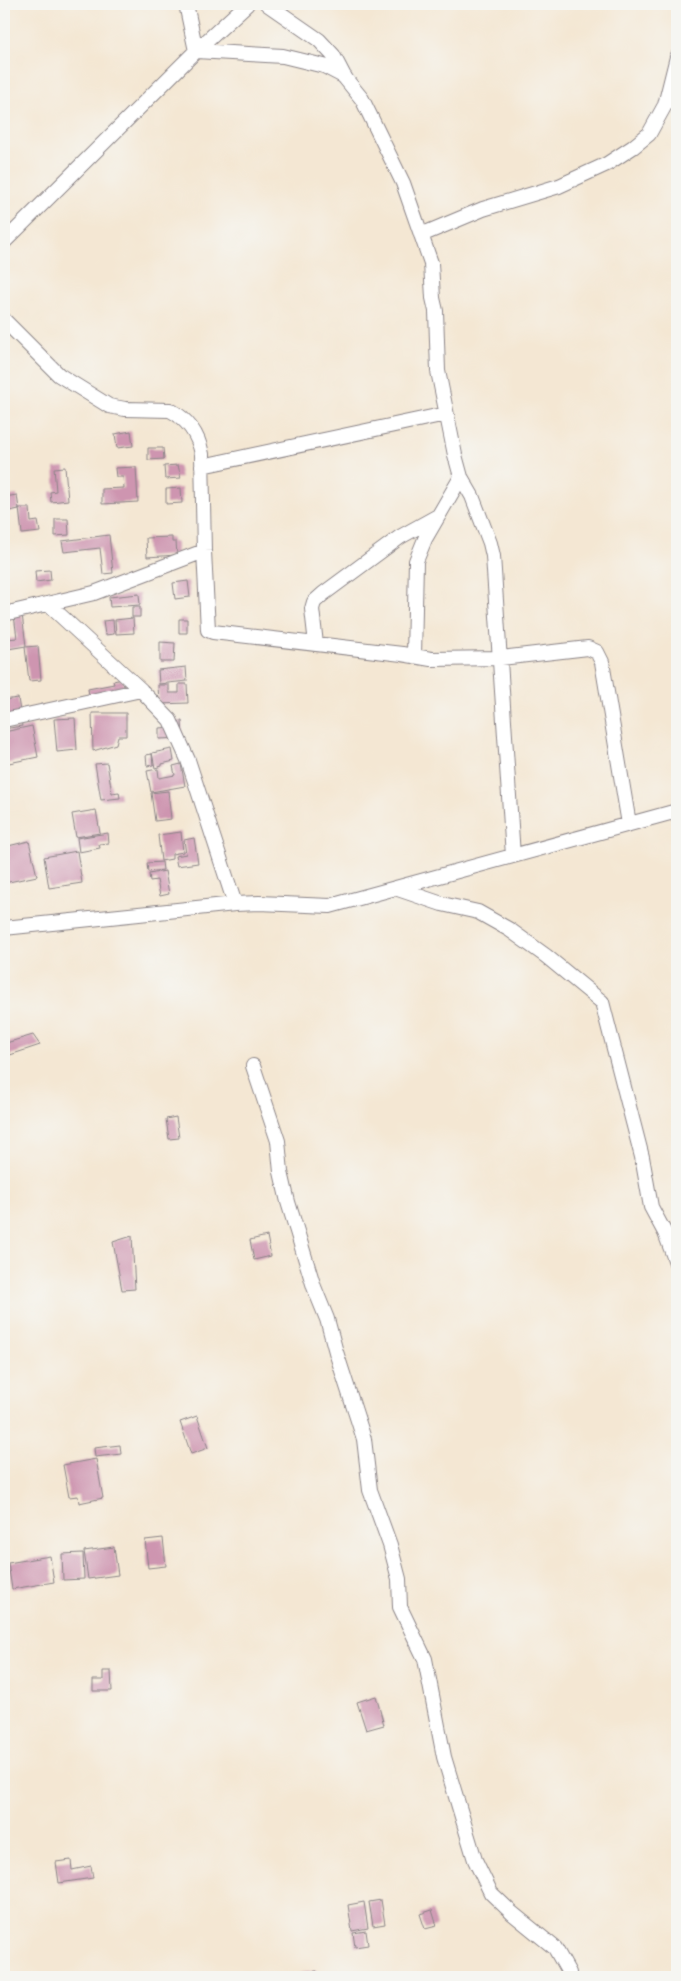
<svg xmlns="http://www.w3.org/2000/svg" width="681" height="1981" font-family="'Balsamiq Sans',sans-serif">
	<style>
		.building { fill: #ce95b0 }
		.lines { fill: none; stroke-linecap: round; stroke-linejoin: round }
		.minor-casing { stroke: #8b8487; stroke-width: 16 }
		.minor { stroke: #fff; stroke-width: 14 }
	</style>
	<rect width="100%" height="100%" fill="#f6f6f2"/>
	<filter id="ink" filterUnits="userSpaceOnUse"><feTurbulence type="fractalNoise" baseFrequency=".02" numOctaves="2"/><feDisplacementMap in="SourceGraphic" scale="10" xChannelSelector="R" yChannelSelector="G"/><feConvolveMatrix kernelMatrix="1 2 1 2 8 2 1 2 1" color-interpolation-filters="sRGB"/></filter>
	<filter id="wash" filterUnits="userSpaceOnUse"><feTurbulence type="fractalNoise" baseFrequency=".0096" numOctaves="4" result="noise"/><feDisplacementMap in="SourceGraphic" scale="20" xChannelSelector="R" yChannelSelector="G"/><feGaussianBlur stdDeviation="1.12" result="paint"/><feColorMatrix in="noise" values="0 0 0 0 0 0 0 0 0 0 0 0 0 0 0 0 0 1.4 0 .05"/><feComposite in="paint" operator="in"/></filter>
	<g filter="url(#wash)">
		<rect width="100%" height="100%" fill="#f4e7d3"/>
		<g id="blocks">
			<path class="building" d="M131,431L133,446L117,448L115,434Z
				M148,448H163L164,459L148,460Z
				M178,465L181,478L165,479L164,466Z
				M65,467L68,500L51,502L50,492L56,491L54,468Z
				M136,467L138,502L102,504V489L124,488L123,477H116L115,468Z
				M181,488L182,503L166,504V489Z
				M17,495L19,509L5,512L4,497Z
				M19,508H30L31,522L38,521L40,532L22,534Z
				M55,519H68L69,535L55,536Z
				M109,535L113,573L103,574L100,548L64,552L62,541Z
				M172,537V542H176L177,555L147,557L146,538Z
				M50,570L51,580L36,582L35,571Z
				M188,581L190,597L175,599L173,583Z
				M139,594L140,605L110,607L109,597Z
				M132,607H140V617H132Z
				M22,614L26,646L8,649L7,639L17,638L14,615Z
				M133,618L134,633L116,634L115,620Z
				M179,619H187V633H179Z
				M113,620L114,634L105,635L103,621Z
				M160,642L175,643L174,662H160Z
				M38,646L41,680L29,681L25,647Z
				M186,667L187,681L159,684L158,670Z
				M123,679L125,694L90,700L88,689L114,684L113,681Z
				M179,684H187L188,703L159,704L158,685H169V693H179Z
				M18,698L22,726L4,729V700Z
				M92,713H126V736H118L116,744L93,751Z
				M75,718L77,750L57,752L54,719Z
				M182,721L183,738L159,739V728L175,727V722Z
				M32,726L38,757L4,764V732Z
				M172,749L174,761L162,764V766L155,768L152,753Z
				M152,754L153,765L147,766L146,755Z
				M107,763L112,793L119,792L120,798L101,800L95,764Z
				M181,764L185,786L151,792L147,771L158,769L159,778L175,775L173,766Z
				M168,791L171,819L155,821L151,793Z
				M96,810L100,833L76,837L72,814Z
				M181,832L183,852L172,854V859L161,861L158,835Z
				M108,833L109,843L99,844L100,848L79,852L77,838Z
				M194,838L198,863L177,866L175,856L186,854L184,840Z
				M29,841L37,876L4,883V847Z
				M77,851L82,883L49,888L44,857Z
				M162,862L163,870L148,872L147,863Z
				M165,871L169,894L160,896L157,880L150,881L149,874Z
				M33,1035L40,1045L10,1055L6,1043Z
				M176,1117L179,1138L169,1139L166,1119Z
				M132,1236L135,1289L122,1290L113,1242Z
				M267,1236L271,1256L254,1260L250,1240Z
				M197,1416L208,1448L191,1454L180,1422Z
				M120,1445L121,1454L95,1457L94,1448Z
				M96,1459L103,1498L79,1503L78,1496L69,1497L63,1465Z
				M163,1538L166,1566L148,1568L145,1540Z
				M114,1547L118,1575L88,1579L84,1551Z
				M83,1553L84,1579L63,1580L62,1554Z
				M50,1556L54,1582L12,1589L8,1563Z
				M103,1671H111L112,1691H93V1680H103Z
				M376,1696L384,1725L366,1730L357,1702Z
				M71,1860L72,1870L91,1866L93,1878L59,1883L56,1862Z
				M381,1900L385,1924L373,1926L369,1902Z
				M364,1902L368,1928L352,1931L348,1905Z
				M432,1910L437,1926L425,1929L420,1914Z
				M366,1931L368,1945L355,1947L353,1933Z
				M317,1971L318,1977H301L300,1973Z"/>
		</g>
	</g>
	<g filter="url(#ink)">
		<use href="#blocks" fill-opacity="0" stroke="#8b8487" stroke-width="1"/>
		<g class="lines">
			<defs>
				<path id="minor" d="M186,4L196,51L283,56L324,66L345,77
					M267,4L319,40L333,55L345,78L362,99L403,183L431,263L433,298L436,311L438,371L455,455L461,477L472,496L490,543L493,556L513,856
					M421,235L483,209L559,186L607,164L633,147L649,134L665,105L677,57
					M4,242L196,51L247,4
					M4,320L59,375L109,406L125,409L170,410C187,419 198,434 202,454L204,551L208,630L213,632L402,654L431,659L501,658L588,648L597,652L602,662L629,824
					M202,466L446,414
					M48,604L141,690L170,720L188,760L235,904
					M4,614L94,593L204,551
					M316,644L312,609L314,602L323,594L400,537L438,516
					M414,656L416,561L425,539L461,477
					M4,720L141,690
					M395,888L442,904L478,912L510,930L546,956L602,1002L642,1157L651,1207L665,1233L677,1265
					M4,928L235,904L259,903L330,906L677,811
					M253,1066L278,1141L281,1172L288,1202L314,1287L327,1319L336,1352L364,1439L370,1490L390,1545L399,1579L400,1607L425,1659L444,1757L475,1860L491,1893L512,1913L555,1948L569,1973V1977"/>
			</defs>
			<use href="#minor" class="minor-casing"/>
			<use href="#minor" class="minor"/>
		</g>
	</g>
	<rect width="681" height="1981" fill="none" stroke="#f6f6f2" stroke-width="20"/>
</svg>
